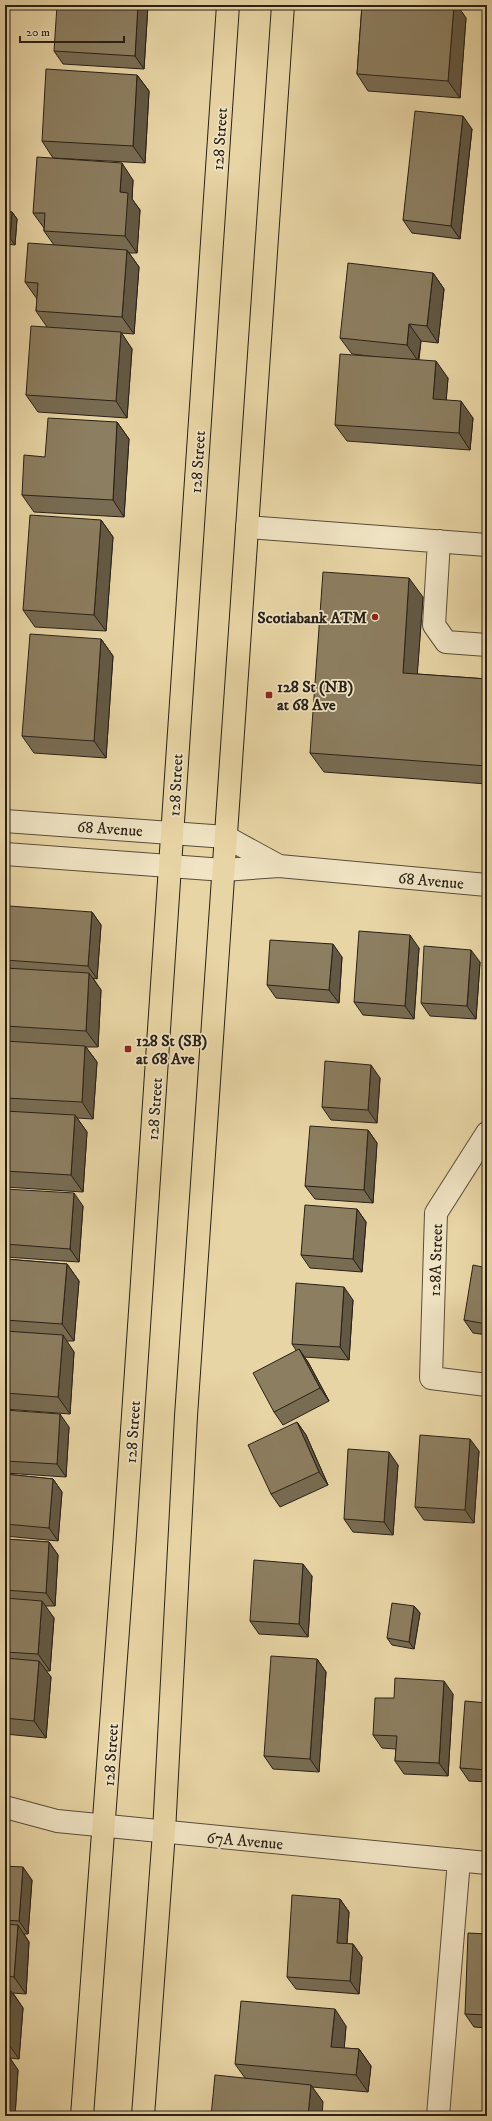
<svg xmlns="http://www.w3.org/2000/svg" width="492" height="2121" font-family="'IM FELL DW Pica',serif">
	<style>
		.lines { fill: none; stroke-linecap: round; stroke-linejoin: round }
		.minor-casing { stroke: #584d3a; stroke-width: 24 }
		.major-casing { stroke: #282016; stroke-width: 24 }
		.minor { stroke: #f0e4c4; stroke-width: 22 }
		.major { stroke: #e8d5a5; stroke-width: 22 }
		.wall { fill: #786c53; stroke: #282016; fill-rule: evenodd }
		.shaded-wall { fill: #625843; stroke: #282016 }
		.building { fill: #8c7e60; stroke: #282016 }
		.poi-dot { fill: #8f2418; stroke: #f0e4c4; stroke-width: 1.5 }
		.labels { text-anchor: middle; stroke-width: 3.5; stroke-linejoin: round; paint-order: stroke }
		.street-label { font-size: 16px; fill: #282016; stroke: #f0e4c4 }
		.poi-label { font-size: 16px; font-weight: bold; fill: #282016; stroke: #f0e4c4; text-anchor: start }
	</style>
	<rect width="100%" height="100%" fill="#e8d5a5"/>
	<filter id="stains"><feTurbulence type="fractalNoise" baseFrequency=".005" numOctaves="4"/><feColorMatrix values="0 0 0 0 .2 0 0 0 0 .09 0 0 0 0 .02 0 0 0 .5 -.17"/></filter>
	<radialGradient id="worn" r=".72"><stop offset=".6" stop-color="#630" stop-opacity="0"/><stop offset="1" stop-color="#630" stop-opacity=".3"/></radialGradient>
	<g class="lines">
		<defs>
			<path id="minor" d="M247,527L487,545
				M439,541L434,625L446,642L487,645
				M5,821L226,837L279,866
				M5,854L224,870L279,866L487,885
				M487,1133L436,1213L431,1378L487,1385
				M5,1807L57,1821L487,1863
				M438,2116L459,1860"/>
			<path id="major" d="M82,2116L124,1549L228,5
				M143,2116L164,1832L186,1416L283,5"/>
		</defs>
		<use href="#minor" class="minor-casing"/>
		<use href="#major" class="major-casing"/>
		<use href="#minor" class="minor"/>
		<use href="#major" class="major"/>
	</g>
	<path class="wall" d="M148,5L144,69L63,64L54,51Z
		M362,5H457L466,18L460,98L368,91L357,74Z
		M137,75L149,91L145,163L53,158L42,141Z
		M472,129L460,239L412,233L403,220Z
		M133,180L132,199L140,210L137,253H129L139,267L134,334L121,333L132,349L127,418L38,412L26,395L47,327L36,311L37,299L25,282L54,245L44,231V228L33,213Z
		M5,211L12,212L17,219L15,245L5,244Z
		M433,273L444,289L438,343L421,341L419,360L448,378L446,400L473,418L470,450L347,441L335,425L377,357L352,354L340,338Z
		M117,422L129,439L124,517L34,512L22,495L45,457Z
		M101,520L113,537L106,631L35,627L23,610Z
		M423,597L417,674L487,679V784L324,772L310,753Z
		M101,639L113,656L106,758L34,753L22,736Z
		M92,912L101,925L97,979L93,978L101,990L98,1047H86L97,1062L93,1119L77,1118L87,1132L83,1192L5,1187V932L7,935ZM6,962L11,969L6,968Z
		M419,948L414,1019L363,1015L354,1002Z
		M342,957L339,1003L276,998L267,985Z
		M480,962L476,1019L430,1016L421,1003Z
		M380,1078L377,1123L331,1120L322,1107Z
		M368,1130L377,1143L373,1203L315,1199L305,1186Z
		M5,1189L83,1206L79,1262L5,1257Z
		M357,1209L366,1222L362,1272L310,1268L301,1255Z
		M5,1259L67,1264L79,1281L74,1341H66L74,1352L70,1414L5,1409Z
		M487,1268V1335L473,1333L464,1320Z
		M353,1300L349,1360L304,1357L308,1362L329,1401L283,1425L274,1412L296,1350L292,1344Z
		M5,1410L69,1427L66,1477L5,1473Z
		M297,1422L306,1435L328,1485L280,1507L271,1494Z
		M479,1451L474,1523L424,1520L415,1507Z
		M398,1465L393,1535L353,1532L344,1519Z
		M5,1474L53,1479L62,1492L58,1541L5,1536Z
		M5,1539L49,1542L58,1555L55,1606H45L54,1618L50,1671H46L51,1677L46,1738L5,1734Z
		M312,1576L308,1637L259,1634L250,1621Z
		M414,1606L420,1613L414,1649L392,1645L387,1638Z
		M317,1659L326,1672L319,1772L273,1769L264,1756Z
		M453,1694L448,1776L404,1774L395,1761L396,1749L382,1748L373,1735L394,1698Z
		M487,1703V1782L469,1781L460,1768Z
		M5,1866L32,1880L28,1934H24L29,1942L26,1994L13,1993L23,2008L19,2059L10,2058L18,2070L15,2116H5Z
		M340,1899L349,1912L347,1944H353L362,1957L359,1994L296,1989L287,1977Z
		M487,1934V2028L474,2027L465,2014Z
		M346,2026L344,2048L359,2049L371,2066L368,2092L312,2087L323,2102L245,2078L235,2064Z"/>
	<path class="shaded-wall" d="M138,5H148L144,69L135,56Z
		M454,5H457L466,18L460,98L448,81Z
		M137,75L149,91L145,163L133,146Z
		M463,116L472,129L460,239L451,226Z
		M122,163L133,180L132,199L140,210L137,253L125,236L120,192Z
		M12,212L17,219L15,245L10,238Z
		M127,250L139,267L134,334L122,317Z
		M433,273L444,289L438,343L427,326Z
		M409,324L421,341L418,361L407,345Z
		M121,332L132,349L127,418L116,401Z
		M436,361L448,378L445,416L433,399Z
		M461,401L473,418L470,450L459,433Z
		M117,422L129,439L124,517L113,500Z
		M101,520L113,537L106,631L94,615Z
		M409,578L423,597L416,692L403,673Z
		M101,639L113,656L106,758L94,741Z
		M92,912L101,925L97,979L88,966Z
		M5,932L7,936L5,960Z
		M410,935L419,948L414,1019L405,1006Z
		M333,944L342,957L339,1003L329,990Z
		M471,950L480,962L476,1019L467,1006Z
		M5,960L6,962V975L5,974Z
		M89,973L101,990L98,1047L86,1031Z
		M85,1046L97,1062L93,1119L82,1102Z
		M371,1065L380,1078L377,1123L368,1110Z
		M75,1115L87,1132L83,1192L71,1175Z
		M368,1130L377,1143L373,1203L364,1190Z
		M74,1193L83,1206L79,1262L70,1249Z
		M357,1209L366,1222L362,1272L353,1259Z
		M67,1264L79,1281L74,1341L62,1324Z
		M344,1287L353,1300L349,1360L340,1347Z
		M63,1335L74,1352L70,1414L58,1397Z
		M299,1349L308,1362L329,1401L320,1388Z
		M60,1414L69,1427L66,1477L57,1464Z
		M297,1422L306,1435L328,1485L319,1472Z
		M470,1439L479,1451L474,1523L465,1510Z
		M389,1452L398,1465L393,1535L384,1522Z
		M53,1479L62,1492L58,1541L49,1528Z
		M49,1542L58,1555L55,1606L46,1593Z
		M303,1564L312,1576L308,1637L299,1624Z
		M42,1601L54,1618L50,1671L38,1654Z
		M414,1606L420,1613L414,1649L409,1642Z
		M317,1659L326,1672L319,1772L310,1759Z
		M39,1661L51,1677L46,1738L34,1721Z
		M444,1681L453,1694L448,1776L439,1763Z
		M23,1867L32,1880L28,1934L19,1921Z
		M340,1899L349,1912L346,1956L337,1943Z
		M18,1925L29,1942L26,1994L14,1977Z
		M353,1944L362,1957L359,1994L350,1981Z
		M11,1991L23,2008L19,2059L7,2042Z
		M335,2009L346,2026L343,2064L331,2047Z
		M359,2049L371,2066L368,2092L356,2075Z
		M9,2057L18,2070L15,2116H9L5,2110Z
		M311,2085L323,2102L322,2116H308Z"/>
	<path class="building" d="M57,5H138L135,56L54,51Z
		M362,5H454L448,81L357,74Z
		M46,69L137,75L133,146L42,141Z
		M415,111L463,116L451,226L403,220Z
		M37,157L122,163L120,192L128,193L125,236L44,231L45,213H33Z
		M5,211L12,212L10,238L5,237Z
		M28,243L127,250L122,317L36,311L38,283L25,282Z
		M348,263L433,273L427,326L409,324L407,345L340,338Z
		M31,326L121,332L116,401L26,395Z
		M340,354L436,361L433,399L461,401L459,433L335,425Z
		M48,418L117,422L113,500L22,495L24,455L45,457Z
		M30,515L101,520L94,615L23,610Z
		M323,572L409,578L403,673L487,679V766L310,753Z
		M30,634L101,639L94,741L22,736Z
		M9,906L92,912L88,966L5,960Z
		M359,931L410,935L405,1006L354,1002Z
		M270,940L333,944L329,990L267,985Z
		M424,946L471,950L467,1006L421,1003Z
		M5,968L89,973L86,1031L5,1026Z
		M5,1041L85,1046L82,1102L5,1098Z
		M325,1061L371,1065L368,1110L322,1107Z
		M5,1111L75,1115L71,1175L5,1171Z
		M310,1126L368,1130L364,1190L305,1186Z
		M5,1189L74,1193L70,1249L5,1244Z
		M305,1205L357,1209L353,1259L301,1255Z
		M5,1259L67,1264L62,1324L5,1320Z
		M473,1265L487,1268V1324L464,1320Z
		M296,1283L344,1287L340,1347L292,1344Z
		M5,1331L63,1335L58,1397L5,1393Z
		M299,1349L320,1388L274,1412L253,1373Z
		M5,1410L60,1414L57,1464L5,1461Z
		M297,1422L319,1472L271,1494L248,1445Z
		M420,1435L470,1439L465,1510L415,1507Z
		M348,1449L389,1452L384,1522L344,1519Z
		M487,1472V1496L485,1495Z
		M5,1474L53,1479L49,1528L5,1524Z
		M5,1539L49,1542L46,1593L5,1590Z
		M254,1560L303,1564L299,1624L250,1621Z
		M5,1598L42,1601L38,1654L5,1652Z
		M392,1603L414,1606L409,1642L387,1638Z
		M271,1656L317,1659L310,1759L264,1756Z
		M5,1658L39,1661L34,1721L5,1718Z
		M395,1678L444,1681L439,1763L395,1761L397,1736L373,1735L375,1698H394Z
		M465,1701L487,1703V1770L460,1768Z
		M5,1866L23,1867L19,1921L5,1920Z
		M292,1895L340,1899L337,1943L353,1944L350,1981L287,1977Z
		M5,1924L18,1925L14,1977L5,1976Z
		M468,1933L487,1934V2015L465,2014Z
		M5,1990L11,1991L7,2042H5Z
		M241,2001L335,2009L331,2047L359,2049L356,2075L235,2064Z
		M5,2057H9L5,2110Z
		M215,2075L311,2085L308,2116H211Z"/>
	<g class="poi-dot">
		<circle cx="375" cy="617" r="4"/>
		<rect x="265" y="691" width="8" height="8" rx="2"/>
		<rect x="124" y="1045" width="8" height="8" rx="2"/>
	</g>
	<g class="labels">
		<g class="street-label">
			<text transform="translate(219 139) rotate(-86)" y="6">128 Street</text>
			<text transform="translate(197 462) rotate(-86)" y="6">128 Street</text>
			<text transform="translate(175 785) rotate(-87)" y="6">128 Street</text>
			<text transform="translate(110 828) rotate(4)" y="6">68 Avenue</text>
			<text transform="translate(431 880) rotate(5)" y="6">68 Avenue</text>
			<text transform="translate(154 1109) rotate(-86)" y="6">128 Street</text>
			<text transform="translate(435 1260) rotate(-88)" y="6">128A Street</text>
			<text transform="translate(132 1432) rotate(-86)" y="6">128 Street</text>
			<text transform="translate(110 1755) rotate(-86)" y="6">128 Street</text>
			<text transform="translate(245 1840) rotate(5)" y="6">67A Avenue</text>
		</g>
		<g class="poi-label">
			<text x="367" y="623" text-anchor="end">Scotiabank ATM</text>
			<text x="277" y="692">128 St (NB)<tspan x="277" dy="18">at 68 Ave</tspan></text>
			<text x="136" y="1046">128 St (SB)<tspan x="136" dy="18">at 68 Ave</tspan></text>
		</g>
	</g>
	<rect width="492" height="2121" fill="none" stroke="#e8d5a5" stroke-width="20"/>
	<rect x="6" y="6" width="480" height="2109" fill="none" stroke="#282016" stroke-width="2"/>
	<rect x="10" y="10" width="472" height="2101" fill="none" stroke="#282016"/>
	<path d="M20 36v6h104v-6" fill="none" stroke="#282016" stroke-width="2"/>
	<text x="26" y="36" font-size="12" fill="#282016" stroke="#f0e4c4" stroke-width="3" paint-order="stroke">20 m</text>
	<rect width="100%" height="100%" filter="url(#stains)"/>
	<rect width="100%" height="100%" fill="url(#worn)"/>
</svg>
